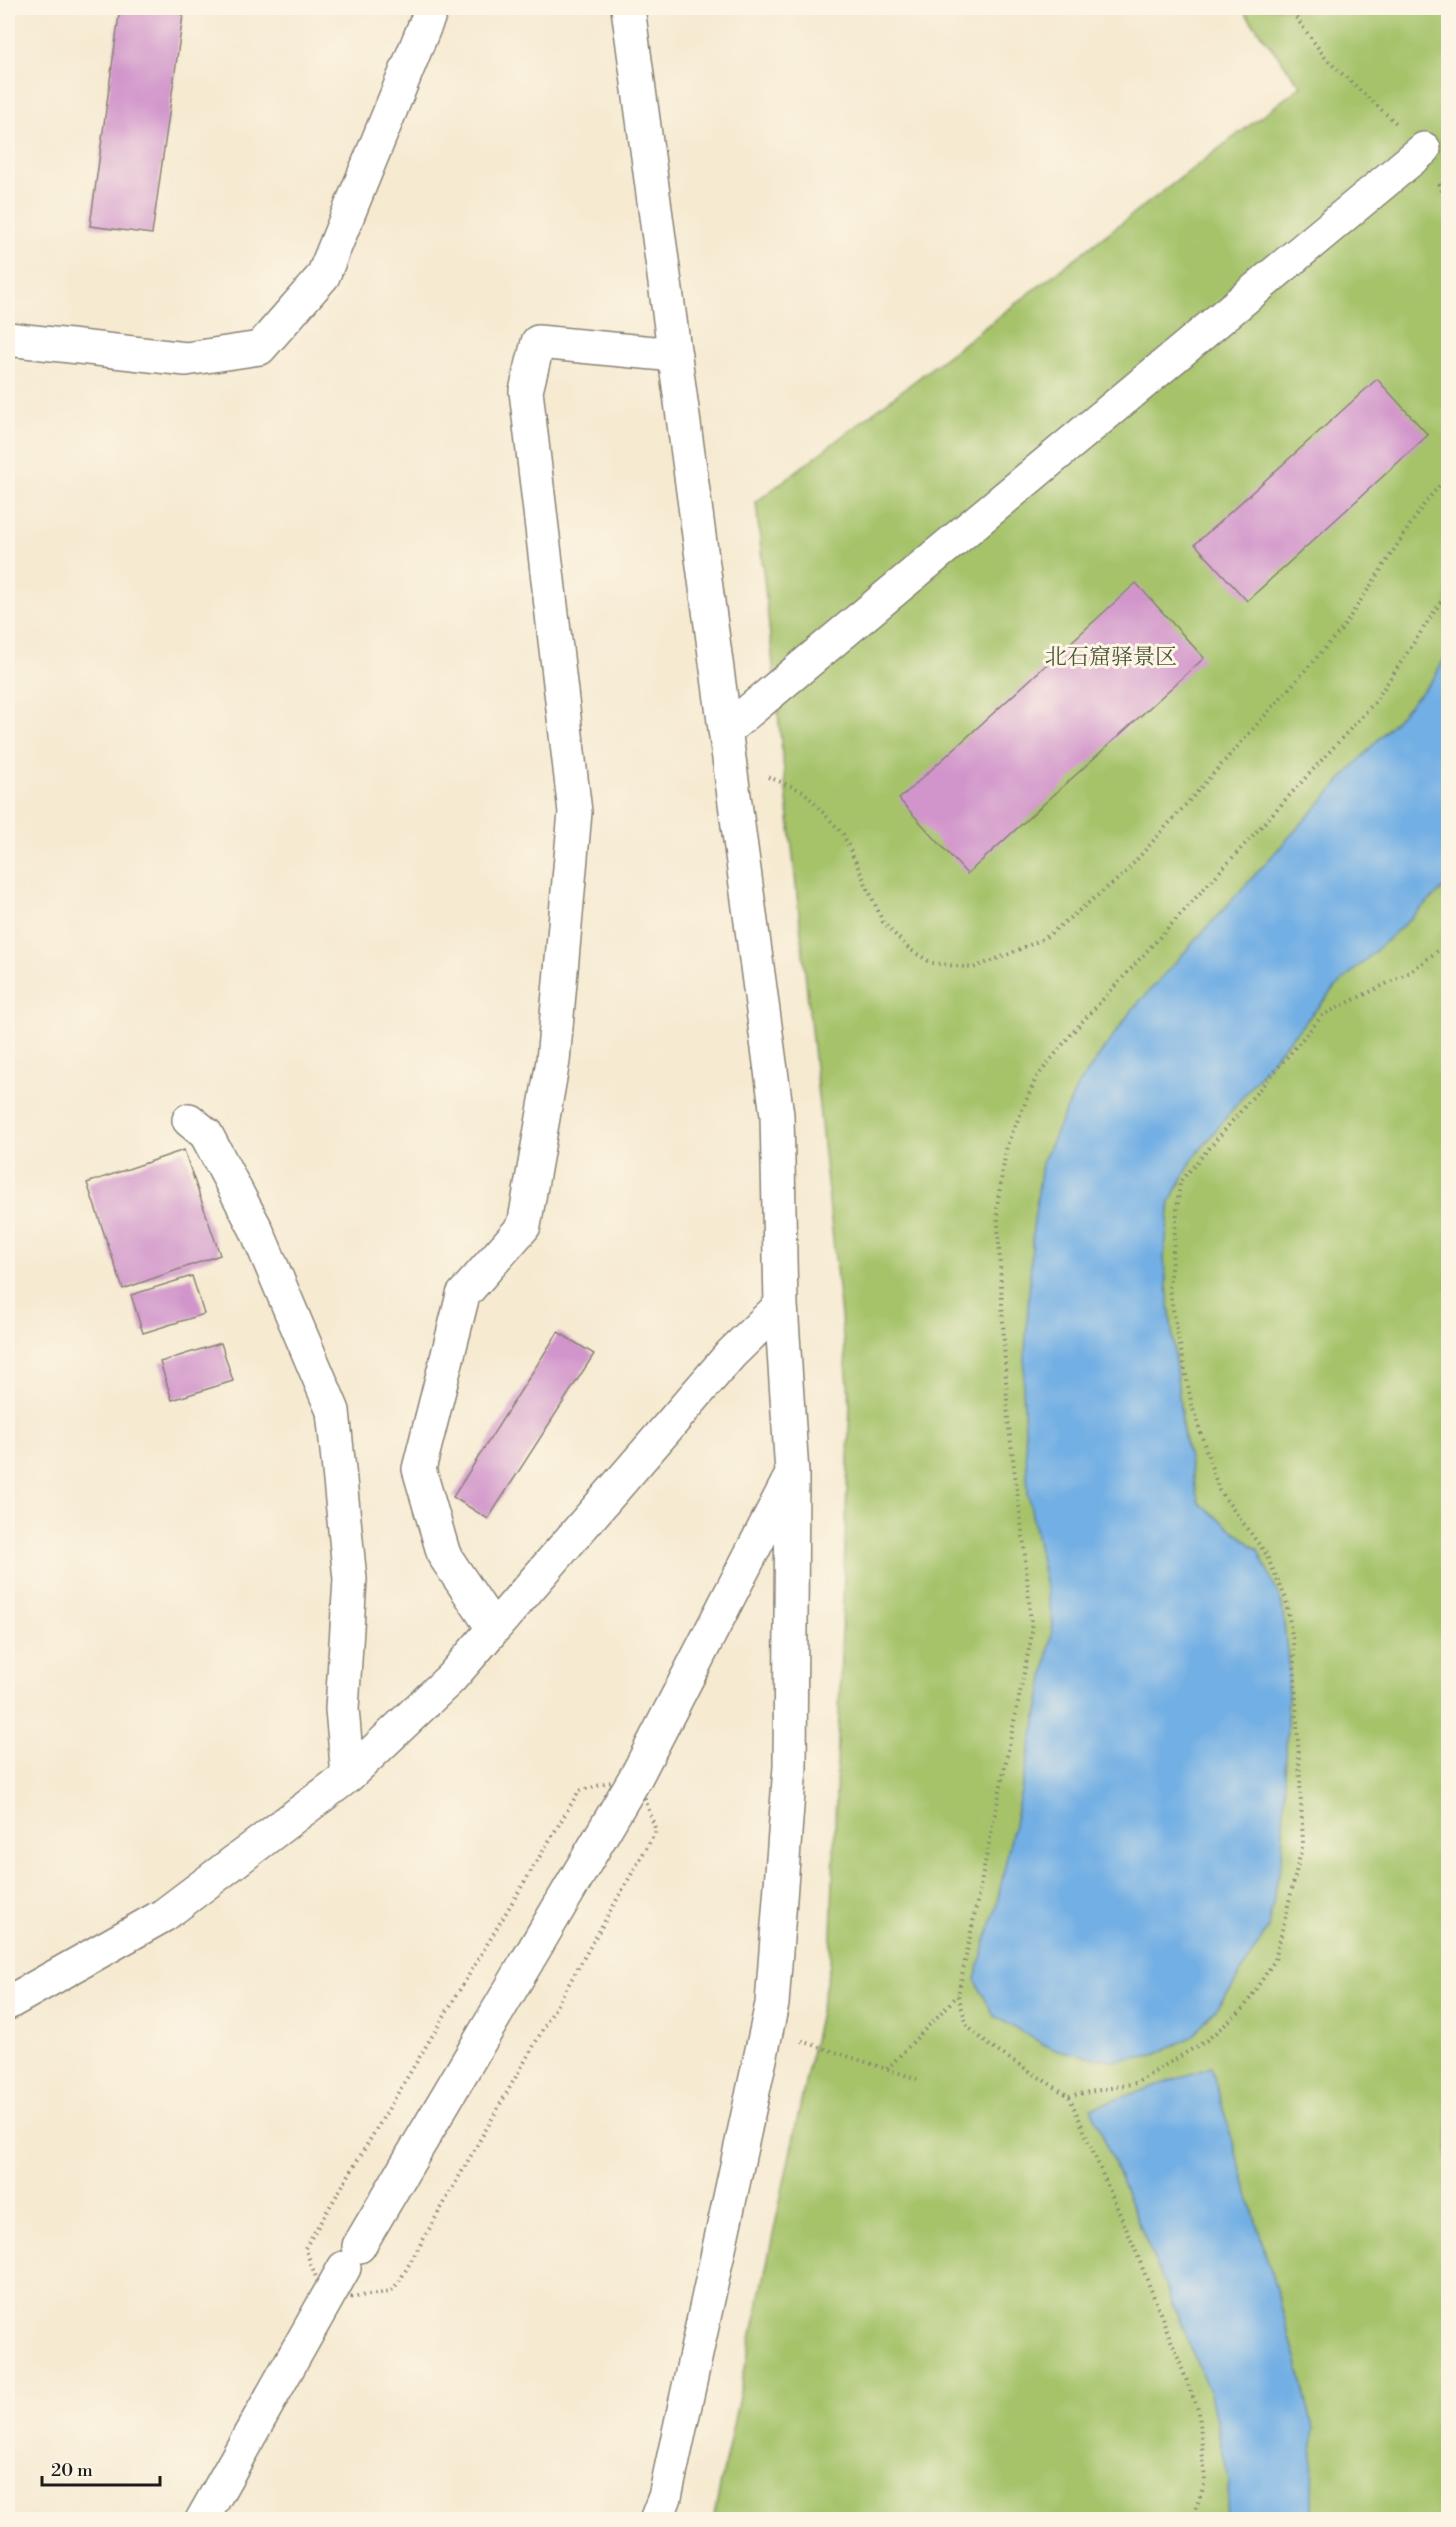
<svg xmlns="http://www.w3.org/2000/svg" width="1456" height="2527" font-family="'Libre Bodoni','Noto Serif SC',serif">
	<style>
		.green { fill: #a6c36a; stroke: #617043; stroke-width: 1.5 }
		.water { fill: #72afe4; stroke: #476680; stroke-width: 1.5 }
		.building { fill: #d195cb }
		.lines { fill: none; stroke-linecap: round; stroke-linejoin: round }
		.minor-casing { stroke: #898376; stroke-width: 36 }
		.path { stroke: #898376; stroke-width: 4; stroke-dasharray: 1.5 4.5; stroke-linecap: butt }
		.minor { stroke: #fff; stroke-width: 33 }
		.labels { text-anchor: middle; stroke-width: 6; stroke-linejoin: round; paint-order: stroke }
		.park-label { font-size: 22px; fill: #4c5637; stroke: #fcf5e5 }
	</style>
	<rect width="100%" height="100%" fill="#fcf5e5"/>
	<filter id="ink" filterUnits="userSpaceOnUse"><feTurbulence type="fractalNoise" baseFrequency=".0167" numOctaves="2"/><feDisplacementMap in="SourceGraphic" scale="12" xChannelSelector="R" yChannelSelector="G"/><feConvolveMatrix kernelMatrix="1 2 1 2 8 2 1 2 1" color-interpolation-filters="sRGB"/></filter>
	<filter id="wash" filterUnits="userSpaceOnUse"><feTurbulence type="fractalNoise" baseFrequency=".008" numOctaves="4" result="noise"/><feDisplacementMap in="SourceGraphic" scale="24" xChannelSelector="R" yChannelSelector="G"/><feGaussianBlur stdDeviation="1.35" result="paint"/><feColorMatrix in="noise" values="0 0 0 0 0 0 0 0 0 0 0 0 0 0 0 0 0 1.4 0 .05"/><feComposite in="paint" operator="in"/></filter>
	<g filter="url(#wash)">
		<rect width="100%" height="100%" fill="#f6ead1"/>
		<path class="green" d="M1241,8H1448V2519L713,2520L830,1964L850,1403L756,502L1301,86Z"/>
		<path class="water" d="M1448,651V884L1337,986L1276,1055L1193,1159L1170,1202L1164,1258L1183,1433L1199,1503L1258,1550L1282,1603L1289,1671L1282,1857L1268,1928L1232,1988L1193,2036L1155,2055L1112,2061L1052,2049L994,2016L975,1979L997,1903L1039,1707L1053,1624L1028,1494L1023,1388L1033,1228L1042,1163L1077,1087L1131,1011L1434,678Z
			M1211,2067L1296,2358L1313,2428L1312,2519H1226L1229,2480L1210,2394L1091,2108Z"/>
		<g id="blocks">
			<path class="building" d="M120,8H184L152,234L90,226Z
				M1377,379L1428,435L1247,601L1195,544Z
				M1136,583L1204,658L967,874L899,799Z
				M184,1150L220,1255L123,1289L87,1183Z
				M192,1276L204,1314L143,1333L131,1295Z
				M558,1332L594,1354L488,1519L453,1497Z
				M221,1343L233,1381L172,1400L160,1362Z"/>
		</g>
	</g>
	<g filter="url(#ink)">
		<use href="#blocks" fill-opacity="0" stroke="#898376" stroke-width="1.5"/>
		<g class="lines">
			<defs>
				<path id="minor" d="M628,8L777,1115L781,1305L792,1473L790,1767L772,2004L665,2497L656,2520
					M8,339L186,359L260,348L323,276L432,8
					M725,731L1424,149
					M189,1120L206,1134L256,1229L333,1411L350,1579L342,1709L348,1776
					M493,1628L444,1555L419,1469L463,1295L524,1226L553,1061L575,812L526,391L538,342L675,355
					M8,2003L164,1915L348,1776L451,1678L731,1354L781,1305
					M359,2246L637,1775L789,1480
					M202,2520L344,2268"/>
			</defs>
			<use href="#minor" class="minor-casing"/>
			<path class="path" d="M1289,8L1327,60L1396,123
				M1439,184L1448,205
				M768,777L803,791L843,834L883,922L909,949L932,963L973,968L1009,954L1045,938L1123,875L1342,629L1424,504L1448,475
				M637,1775L656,1831L399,2282L390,2292L325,2301L305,2248L579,1791Z
				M802,2041L917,2079
				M887,2069L958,1995
				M1069,2096L1136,2083L1207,2040L1243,2009L1275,1960L1303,1843L1293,1642L1286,1599L1266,1554L1219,1490L1192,1406L1169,1289L1180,1182L1323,1015L1410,972L1448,943
				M1192,2520L1205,2482L1199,2412L1137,2254L1069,2096L991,2047L967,2026L958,1995L1032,1634L1024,1545L1008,1420L997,1206L1007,1145L1036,1078L1072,1033L1374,703L1448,591"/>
			<use href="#minor" class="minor"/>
		</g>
	</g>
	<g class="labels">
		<g class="park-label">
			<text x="1111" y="664">北石窟驿景区</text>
		</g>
	</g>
	<rect width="1456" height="2527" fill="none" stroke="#fcf5e5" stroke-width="30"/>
	<path d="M42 2476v9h118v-9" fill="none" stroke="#1c1c1c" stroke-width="3"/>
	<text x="51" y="2476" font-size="18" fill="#1c1c1c" stroke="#fcf5e5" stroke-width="4.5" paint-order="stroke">20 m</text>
</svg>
